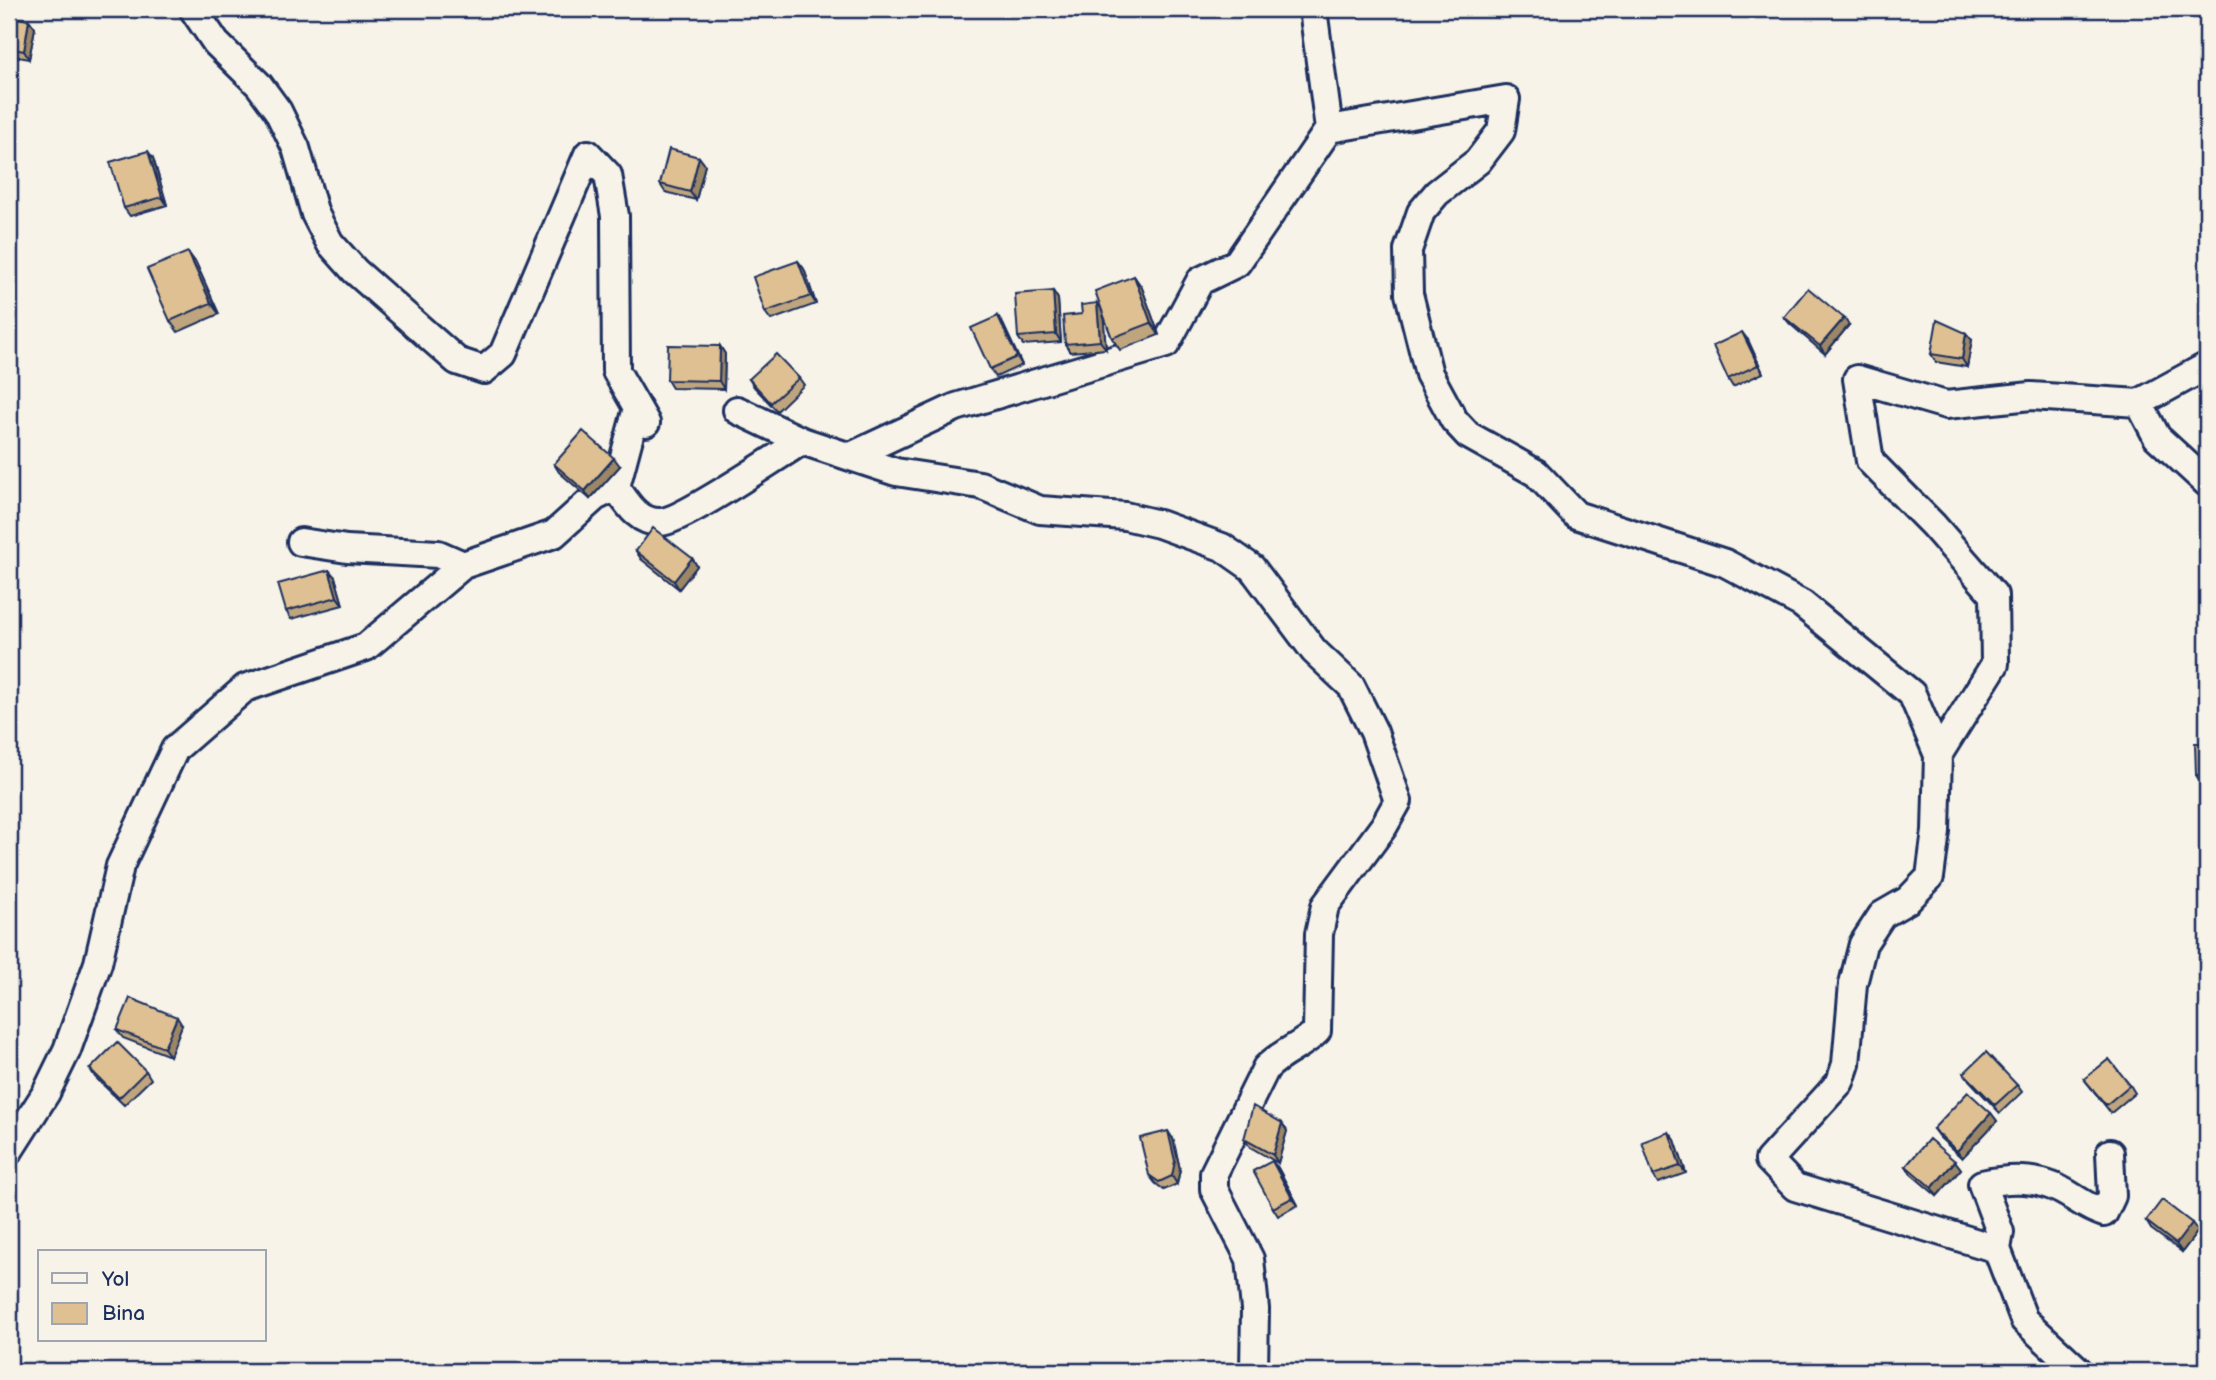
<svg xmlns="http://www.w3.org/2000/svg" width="2216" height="1380" font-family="'Balsamiq Sans',sans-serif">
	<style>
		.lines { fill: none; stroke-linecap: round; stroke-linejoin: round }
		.minor-casing { stroke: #1b2f5e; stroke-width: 32 }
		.minor { stroke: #f7f3e8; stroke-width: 26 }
		.wall { fill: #bfa57e; stroke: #1b2f5e; stroke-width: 2 }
		.shaded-wall { fill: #9b8666; stroke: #1b2f5e; stroke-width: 2 }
		.building { fill: #dec092; stroke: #1b2f5e; stroke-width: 2 }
	</style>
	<rect width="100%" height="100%" fill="#f7f3e8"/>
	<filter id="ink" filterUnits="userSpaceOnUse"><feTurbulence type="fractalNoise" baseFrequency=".0143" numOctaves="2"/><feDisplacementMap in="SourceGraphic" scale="14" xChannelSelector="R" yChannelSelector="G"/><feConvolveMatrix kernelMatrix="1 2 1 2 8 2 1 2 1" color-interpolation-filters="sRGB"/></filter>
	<g filter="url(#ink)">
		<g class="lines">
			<defs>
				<path id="minor" d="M193,9L216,43L259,85L278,111L296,148L315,214L330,243L355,271L457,361L484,370L503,354L588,154L608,175L615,216L616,371L646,423
					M1329,129L1506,99L1501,131L1478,161L1437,193L1421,212L1408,250L1409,294L1429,374L1454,420L1468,435L1536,473L1576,515L1725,563L1802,604L1912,694L1938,755L1936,831L1930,877L1908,900L1882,915L1863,944L1853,984L1846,1064L1840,1082L1769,1160L1795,1187L1997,1249
					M2139,403L2157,437L2207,483
					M737,410L802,441L896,472L980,485L1040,510L1125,516L1159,524L1222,547L1252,568L1314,651L1351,686L1374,732L1398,801L1384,826L1325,906L1319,934L1317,1031C1301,1047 1283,1051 1266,1068L1214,1173V1189L1250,1259L1255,1309L1254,1371
					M851,456L956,407L1166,344L1200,281L1237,263L1329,129L1313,9
					M616,487C627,503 638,523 661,522C684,520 776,457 802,441
					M301,542L347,549L438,554L463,565
					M1938,755L1995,664L1994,595L1933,525L1870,461L1857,379L1946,405L2031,396L2139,403L2207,366
					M9,1151L46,1093L67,1050L98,963L120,866L175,749L245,688L366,647L463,565L554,534L595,497L616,487L637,408
					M2079,1371L2024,1320L1997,1249L2000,1232L1982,1184C2004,1179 2027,1177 2049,1185C2069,1191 2083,1207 2104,1213L2112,1196L2110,1153"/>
			</defs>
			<use href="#minor" class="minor-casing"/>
			<use href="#minor" class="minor"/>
		</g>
		<path class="wall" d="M108,9H134L113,15Z
			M9,17L29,20L35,28L29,59L9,55Z
			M699,157L705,165L696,200L665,192L660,184Z
			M153,158L167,205L130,216L124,208Z
			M798,261L804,269L816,304L771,320L765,312Z
			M196,263L219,314L178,332L170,321Z
			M1134,276L1142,288L1159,335L1120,350L1112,338L1103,314L1106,349L1070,352L1065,344L1082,314L1101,309Z
			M1053,291L1058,299L1061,342L1023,345L1018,337Z
			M998,316L1003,324L1022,365L996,377L990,369Z
			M1784,317L1849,325L1825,354L1790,324Z
			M1748,340L1763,373L1733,387L1728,379Z
			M1972,340L1967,367L1936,362L1931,354Z
			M720,346L725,354L724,389L672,388L667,380Z
			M799,378L804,385L777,411L754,387L749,379Z
			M554,464L620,466L590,499L559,472Z
			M636,551L692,558L697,566L679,589L641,559Z
			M335,577L343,605L291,619L286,611Z
			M2207,743V783H2201L2196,775Z
			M182,1025L170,1056L123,1038L117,1030Z
			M90,1069L146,1071L151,1079L124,1105L95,1077Z
			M1964,1073L2017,1085L2022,1092L2000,1113L1970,1081Z
			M2084,1079L2130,1085L2135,1093L2111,1113Z
			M1991,1113L1997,1121L1962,1158L1939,1137L1933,1129Z
			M1282,1123L1287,1131L1278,1163L1250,1147L1244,1139Z
			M1669,1132L1675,1140L1686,1173L1658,1183L1653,1175Z
			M1173,1139L1180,1169L1177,1184L1164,1190L1155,1183L1149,1175Z
			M1955,1161L1961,1169L1937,1196L1911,1174L1906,1166Z
			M1278,1168L1298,1205L1278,1216L1273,1208Z
			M2146,1221L2198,1231L2182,1252L2151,1229Z"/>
		<path class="shaded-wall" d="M29,20L35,28L29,59L24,51Z
			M148,151L153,158L167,205L162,197Z
			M699,157L705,165L696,200L690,192Z
			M188,252L196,263L219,314L211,303Z
			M798,261L804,269L816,304L811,296Z
			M1134,276L1142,288L1159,335L1151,323Z
			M1053,291L1058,299L1061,342L1056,334Z
			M1097,303L1103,311L1106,349L1100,341Z
			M998,316L1003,324L1022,365L1017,357Z
			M1844,318L1849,325L1825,354L1820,346Z
			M1742,332L1748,340L1763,373L1758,365Z
			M1966,333L1972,340L1967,367L1962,359Z
			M720,346L725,354L724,389L719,381Z
			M614,458L620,466L590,499L585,491Z
			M692,558L697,566L679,589L674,581Z
			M329,570L335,577L343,605L337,597Z
			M177,1017L182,1025L170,1056L164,1048Z
			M1991,1113L1997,1121L1962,1158L1957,1151Z
			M1282,1123L1287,1131L1278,1163L1273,1155Z
			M1168,1131L1173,1139L1180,1169L1177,1184L1172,1176Z
			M1669,1132L1675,1140L1686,1173L1680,1166Z
			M1272,1161L1278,1168L1298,1205L1292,1198Z
			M1955,1161L1961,1169L1937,1196L1932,1188Z
			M2192,1223L2198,1231L2182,1252L2176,1244Z"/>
		<path class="building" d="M9,17L29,20L24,51L9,48Z
			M669,149L699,157L690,192L660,184Z
			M148,151L162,197L124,208L110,162Z
			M188,252L211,303L170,321L147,269Z
			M798,261L811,296L765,312L753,277Z
			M1134,276L1151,323L1112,338L1095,291Z
			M1808,288L1844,318L1820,346L1784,317Z
			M1053,291L1056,334L1018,337L1015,294Z
			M1097,303L1100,341L1065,344L1063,316L1082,314L1081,305Z
			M998,316L1017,357L990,369L971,328Z
			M1937,320L1966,333L1962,359L1931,354Z
			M1742,332L1758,365L1728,379L1713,346Z
			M668,345L720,346L719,381L667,380Z
			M776,354L799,378L771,403L749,379Z
			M583,431L614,458L585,491L554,464Z
			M653,528L692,558L674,581L636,551Z
			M329,570L337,597L286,611L278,584Z
			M2195,743H2207V775H2196Z
			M130,998L177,1017L164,1048L117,1030Z
			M117,1042L146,1071L119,1098L90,1069Z
			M1986,1052L2017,1085L1995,1105L1964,1073Z
			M2109,1059L2130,1085L2106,1105L2084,1079Z
			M1968,1092L1991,1113L1957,1151L1933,1129Z
			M1253,1106L1282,1123L1273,1155L1244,1139Z
			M1168,1131L1175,1161L1172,1176L1159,1182L1149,1175L1140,1138Z
			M1669,1132L1680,1166L1653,1175L1642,1142Z
			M1929,1139L1955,1161L1932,1188L1906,1166Z
			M1272,1161L1292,1198L1273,1208L1253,1171Z
			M2162,1200L2192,1223L2176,1244L2146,1221Z"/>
	</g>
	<rect width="2216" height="1380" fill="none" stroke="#f7f3e8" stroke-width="35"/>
	<rect x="18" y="18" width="2181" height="1345" fill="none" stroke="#1b2f5e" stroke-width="2.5" filter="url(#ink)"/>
	<rect x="38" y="1250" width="228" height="91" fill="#f7f3e8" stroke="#9fa5b1" stroke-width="2"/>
	<rect x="52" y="1273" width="35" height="10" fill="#f7f3e8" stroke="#9fa5b1" stroke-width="2"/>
	<text x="102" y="1286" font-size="21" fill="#1b2f5e">Yol</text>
	<rect x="52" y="1303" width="35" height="21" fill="#dec092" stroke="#9fa5b1" stroke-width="2"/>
	<text x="102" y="1320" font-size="21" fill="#1b2f5e">Bina</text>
</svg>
